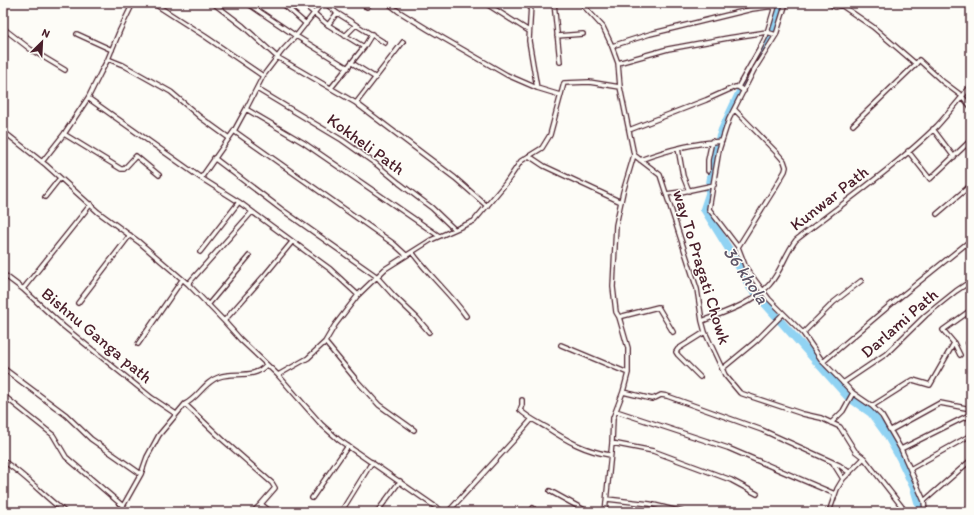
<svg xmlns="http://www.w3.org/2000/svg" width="974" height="515" font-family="Itim,sans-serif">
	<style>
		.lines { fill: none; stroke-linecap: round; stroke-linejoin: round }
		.river { stroke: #91d3f3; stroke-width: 8 }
		.street-casing { stroke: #4a1f2b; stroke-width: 6 }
		.street { stroke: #fdfcf7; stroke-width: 3.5 }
		.labels { text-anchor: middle; stroke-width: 3; stroke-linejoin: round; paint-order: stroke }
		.street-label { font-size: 17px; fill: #4a1f2b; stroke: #fdfcf7 }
		.water-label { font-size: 18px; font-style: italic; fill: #5f5567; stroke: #fdfcf7 }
	</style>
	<rect width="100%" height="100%" fill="#fdfcf7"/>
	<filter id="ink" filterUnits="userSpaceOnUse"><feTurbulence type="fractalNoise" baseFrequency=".025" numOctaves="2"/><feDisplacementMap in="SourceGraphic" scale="8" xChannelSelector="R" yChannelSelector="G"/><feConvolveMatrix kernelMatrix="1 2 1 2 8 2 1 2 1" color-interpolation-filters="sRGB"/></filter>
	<g filter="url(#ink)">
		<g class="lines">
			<path class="river" d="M780,3L778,12L769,40L751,68L722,130L713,158L709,194L704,209L735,259L750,287L848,397L871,413L887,435L900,458L914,488L921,512"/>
			<defs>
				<path id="street" d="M153,3L206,37L263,76
					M213,3L243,26L277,57L356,103L455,178L487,206
					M247,3L296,36L348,68
					M282,3L306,24
					M302,3L328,25L364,47
					M325,3L337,13L385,43
					M361,3L367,7L371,3
					M388,3L398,11L429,30L507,75L537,88L560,95
					M485,3L529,31
					M531,3L529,41L537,88
					M554,3L560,62
					M581,3L603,27L611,44L618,63L620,87L634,155L623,192L616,225L613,287L616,312L619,317L628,348V373L623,392L613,418L612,443L605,512
					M786,3L776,35L754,70L729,119L719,150L709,209L738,247L746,268L769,299L803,333L823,362L853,393L872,406L882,416L901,449L924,501L925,512
					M828,3L835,7L841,5L873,27L916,64L919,60L942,81L962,96L971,107
					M328,25L337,13
					M3,28L30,49L65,70
					M77,34L112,50
					M345,36L356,25
					M557,36L583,34
					M612,46L650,34L752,9L775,6
					M108,59L123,65L171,92L200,117L229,138
					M352,63L376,78
					M618,63L668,49L728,38L767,32L776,35
					M738,87L759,50L766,36L776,3
					M331,88L364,47L372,34
					M257,89L342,140L376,164L399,183L432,208L454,229
					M88,98L201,178L239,202L330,269L358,295
					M356,103L403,42
					M246,109L304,143L439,236
					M735,110L776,152L784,161L786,167L785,171L775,188L738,247
					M853,125L916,64
					M933,129L954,157
					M629,130L706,100L735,87H738L744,91
					M3,131L46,165L98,212L139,242L188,284L224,321L241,340L278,375L321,424L339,440L443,512
					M234,131L394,244L406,255
					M64,134L121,169H124L136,156L159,175
					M678,148L683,176L689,191
					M908,151L930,179L971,140
					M634,155L660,175L697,289L702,321L705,332L725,375L740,393L803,414L821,418L840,427L855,451L864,458L906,512
					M529,156L544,166L621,202
					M214,158L281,209L376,276L394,296L417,318L429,332
					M640,160C667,150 694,143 722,141
					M42,162L64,134L88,98L101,72L108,59L120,30L133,3
					M708,171V160L712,141
					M201,178L234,131L246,109L263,76L282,51L296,36L322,3
					M666,194L681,192L714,185
					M45,197L60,178
					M937,214L971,185
					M200,252L239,202
					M412,252C428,275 450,293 466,316
					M3,274L23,289L63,326L152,398L176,414
					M188,284L252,212
					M23,289L91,204
					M78,303L130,235
					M208,305L249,256
					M619,317L658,307L673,332
					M224,321L264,276L292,242
					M702,321C725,312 752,304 769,285C781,272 785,254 796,240C843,203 894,168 937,126C949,113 960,99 971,86
					M803,333L834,302L861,281
					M325,342L358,382L379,405L414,430
					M968,343L971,341
					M138,344L182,280
					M561,345L628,373
					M960,355L954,343L943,330L971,310
					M823,362L889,306L971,240
					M3,368L66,415L91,439L141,474
					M722,369L756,341L783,314
					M278,375L308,358L325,342L335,325L358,295L385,269L431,240L474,221L506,183L521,161L542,148L550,135L564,83L589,82L620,87
					M700,377L678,355L676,352L678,349L705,332
					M843,383L886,354L926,315L956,291L971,281
					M623,392L652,399L655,398L661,395L667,396L762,430L839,465L850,473
					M3,395L53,435L66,457L123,506
					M522,400V405L520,410C527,417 537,422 546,427C567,441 585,451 610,455
					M185,404L223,440L272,483L275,488L261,504L271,512
					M872,406L913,380L930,385L954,343
					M616,411L728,448L835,494
					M967,416L971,421
					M831,423L843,411L853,393
					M891,430L940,403L971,409
					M612,443L653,451L731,480L757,494
					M901,449L971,414
					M3,461C26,475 43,496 65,512
					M833,463L843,479
					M910,469L971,435
					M550,491L588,512
					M312,498L348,446
					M607,499L650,504L682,512
					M924,501L971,460
					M121,512L123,506L141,474L147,457L159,435L185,404C198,398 204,382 219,377C235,371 253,380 266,365
					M253,512L261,504
					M341,512L372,462
					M377,512L400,481
					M448,512L513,441L532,419
					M531,512L533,508
					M829,512L837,489L843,479L864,458"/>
			</defs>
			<use href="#street" class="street-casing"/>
			<use href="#street" class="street"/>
		</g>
	</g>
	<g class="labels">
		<g class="street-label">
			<text transform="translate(366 144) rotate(36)" y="6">Kokheli Path</text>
			<text transform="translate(829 198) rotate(-38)" y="6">Kunwar Path</text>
			<text transform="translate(702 267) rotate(73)" y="6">way To Pragati Chowk</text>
			<text transform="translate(899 323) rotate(-41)" y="6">Darlami Path</text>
			<text transform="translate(97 335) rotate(40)" y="6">Bishnu Ganga path</text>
		</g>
		<g class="water-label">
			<text transform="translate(746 275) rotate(56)" y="6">36 khola</text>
		</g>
	</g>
	<rect width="974" height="515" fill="none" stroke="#fdfcf7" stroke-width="16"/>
	<rect x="8" y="8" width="958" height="499" fill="none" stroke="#4a1f2b" stroke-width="1.5" filter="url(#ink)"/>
	<g transform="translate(42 42) rotate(24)" stroke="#fdfcf7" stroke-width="3" paint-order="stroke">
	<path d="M0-3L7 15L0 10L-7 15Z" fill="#4a1f2b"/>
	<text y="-6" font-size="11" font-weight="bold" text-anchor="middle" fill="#4a1f2b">N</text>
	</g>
</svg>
